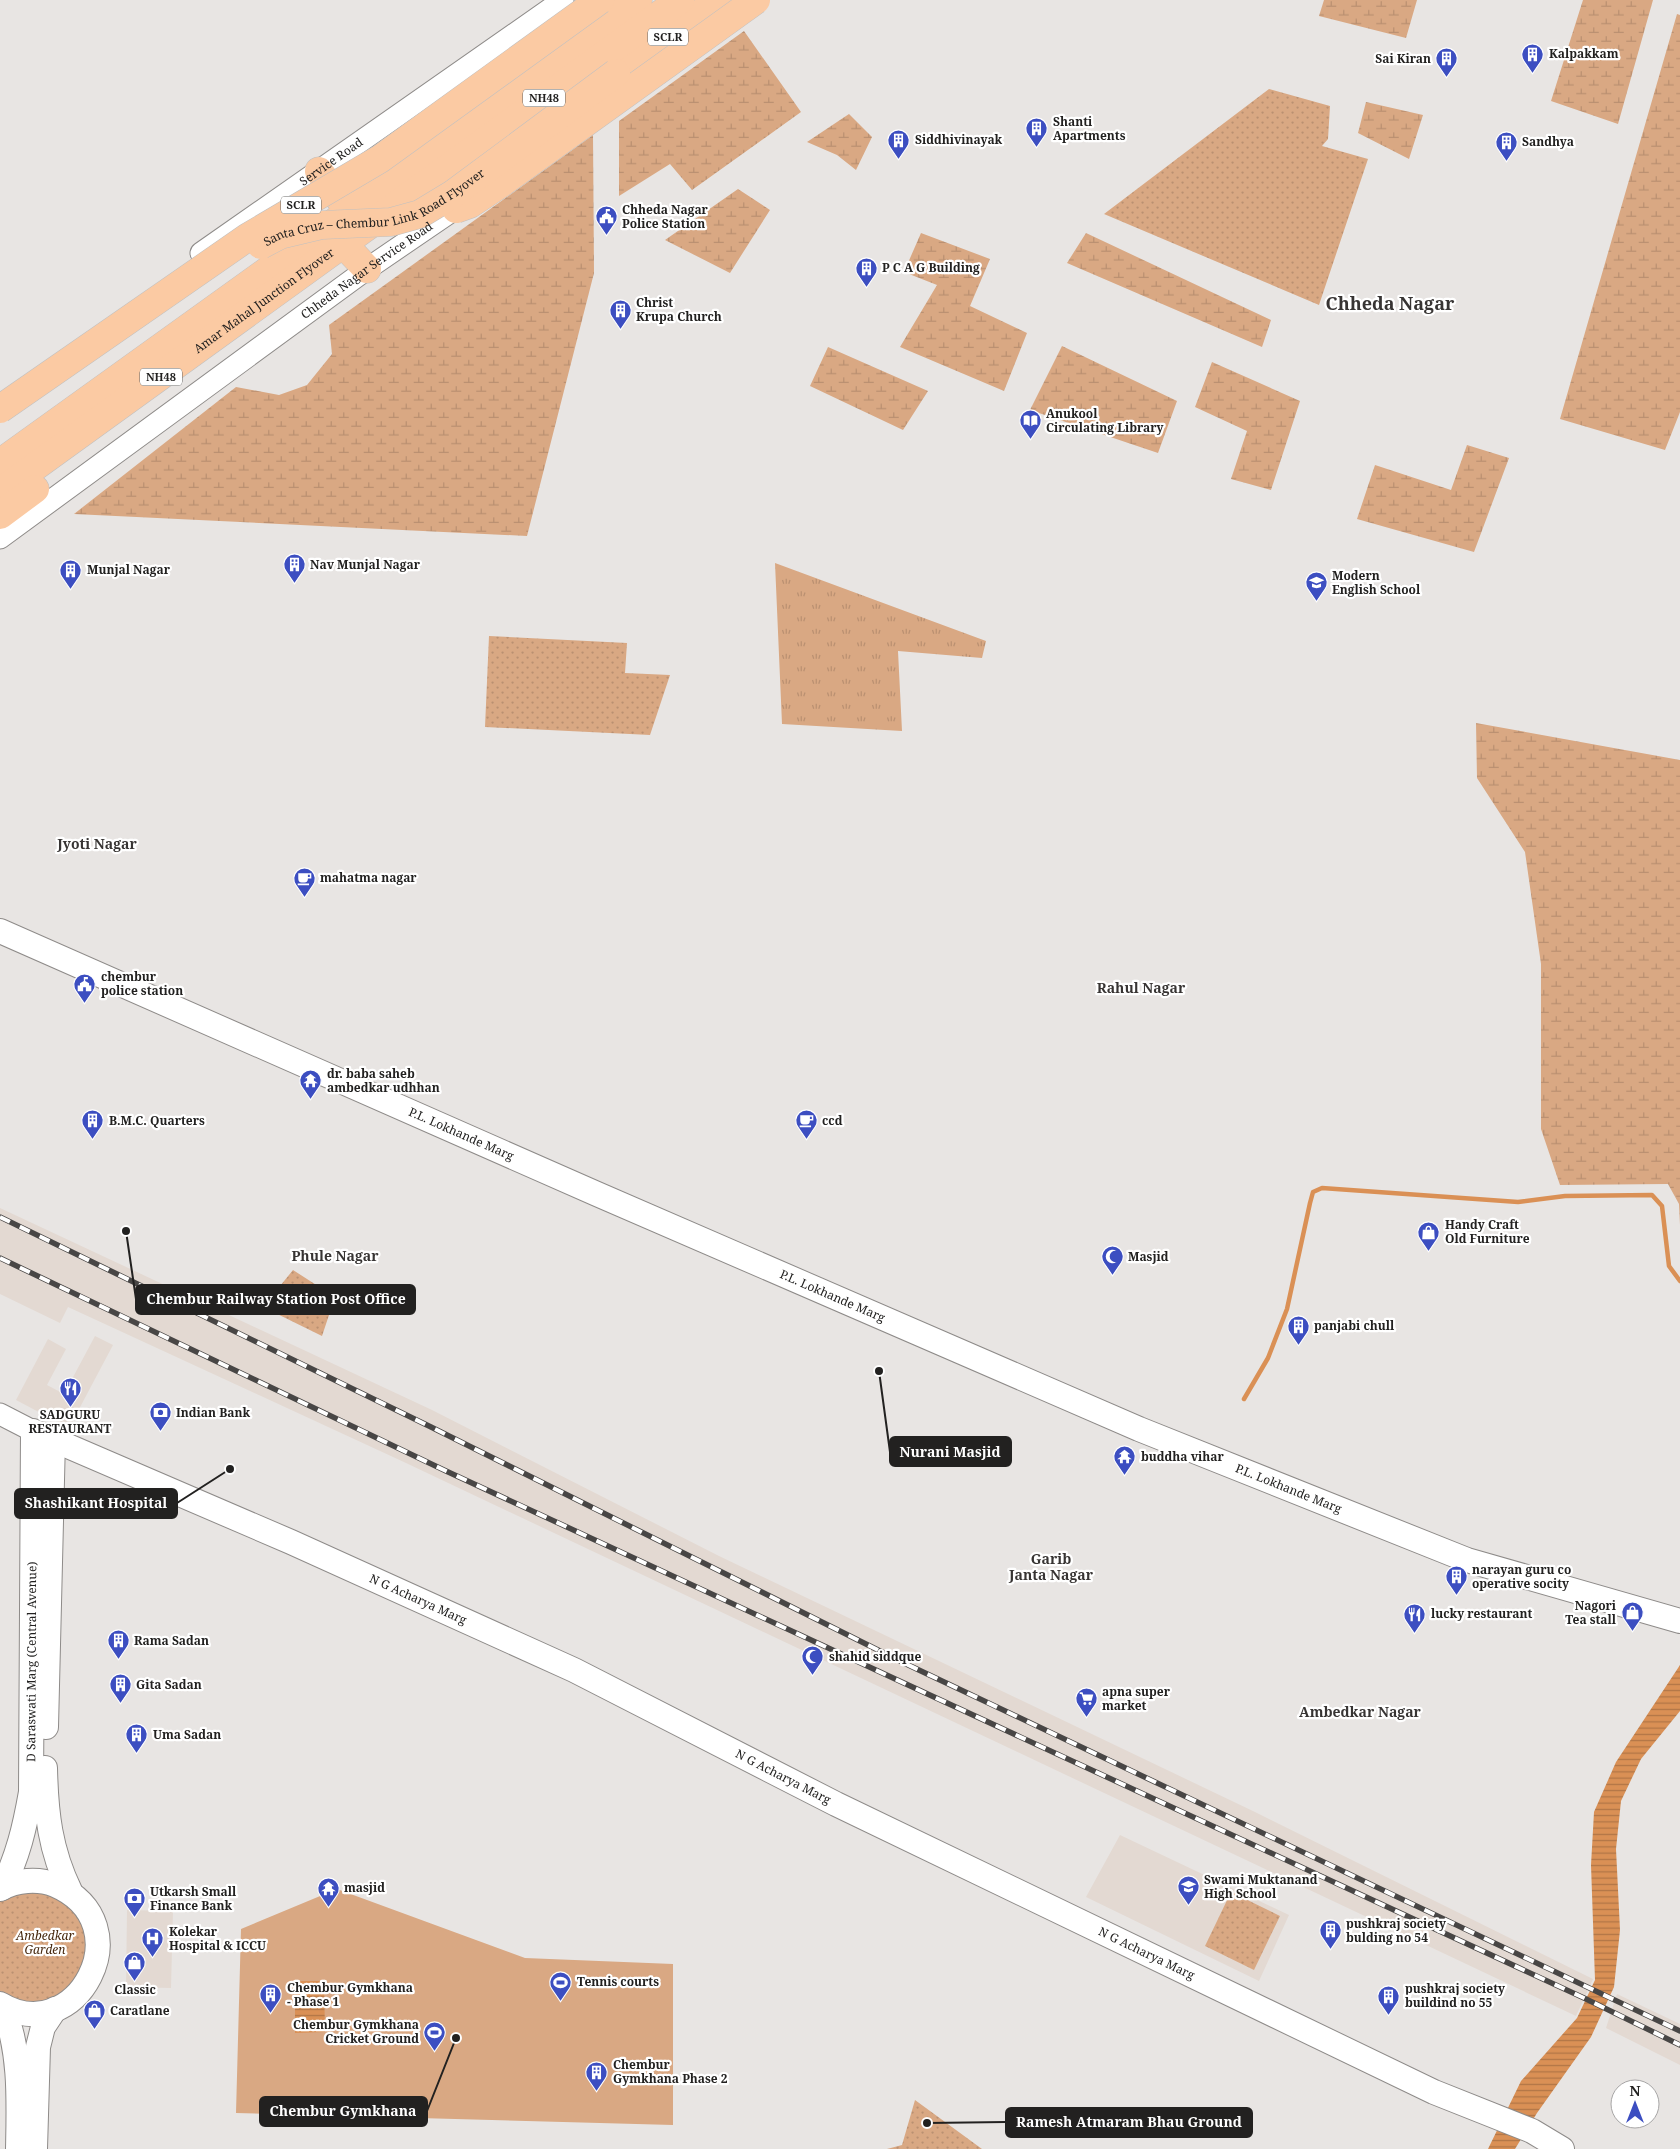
<svg xmlns="http://www.w3.org/2000/svg" width="1680" height="2149" font-family="'Noto Serif',serif">
	<style>
		.built { fill: #e3d9d2 }
		.grass { fill: url(#grass-tufts) }
		.wetland { fill: url(#wetland-marsh) }
		.park { fill: url(#park-dots) }
		.garden { fill: #d9a883 }
		.water { fill: url(#water-rules) }
		.lines { fill: none; stroke-linecap: round; stroke-linejoin: round }
		.stream { stroke: #da9055; stroke-width: 4.5 }
		.tertiary-casing { stroke: #8e8b89; stroke-width: 23 }
		.secondary-casing { stroke: #8e8b89; stroke-width: 26 }
		.trunk-casing { stroke: #c1c1c1; stroke-width: 29 }
		.tertiary { stroke: #fff; stroke-width: 21 }
		.secondary { stroke: #fff; stroke-width: 24 }
		.trunk { stroke: #fbcaa3; stroke-width: 28 }
		.rail-casing { stroke: #484645; stroke-width: 5.5 }
		.rail { stroke: #fff; stroke-width: 4; stroke-dasharray: 11; stroke-linecap: butt }
		.trunk-bridge-casing { stroke: #c1c1c1; stroke-width: 29; stroke-linecap: butt }
		.trunk-bridge { stroke: #fbcaa3; stroke-width: 28 }
		.labels { text-anchor: middle; stroke-width: 4.5; stroke-linejoin: round; paint-order: stroke }
		.shield { fill: #fff; stroke: #646463; stroke-width: 1 }
		.shield-label { font-size: 11px; font-weight: bold; fill: #222120 }
		.poi-label { font-size: 12px; font-weight: bold; fill: #222120; stroke: #fff; text-anchor: start }
		.street-label { font-size: 12px; fill: #222120; stroke: #fff }
		.park-label { font-size: 12px; font-style: italic; fill: #47290f; stroke: #fff }
		.neighbourhood-label { font-size: 14px; font-weight: bold; fill: #373433; stroke: #fff }
		.district-label { font-size: 18px; font-weight: bold; fill: #373433; stroke: #fff }
		.leader { fill: none; stroke: #222120; stroke-width: 2 }
		.callout-dot { fill: #222120; stroke: #fff; stroke-width: 2 }
		.callout { fill: #222120; stroke: #222120; stroke-width: 2 }
		.callout-label { font-size: 14px; text-anchor: middle; font-weight: bold; fill: #fff }
	</style>
	<defs>
		<pattern id="grass-tufts" width="24" height="20" patternUnits="userSpaceOnUse" patternTransform="scale(1.25)"><rect width="24" height="20" fill="#d9a883"/><path d="M3 7l-1-3M5 7V3M7 7l1-3M15 17l-1-3M17 17v-4M19 17l1-3" fill="none" stroke="#ba9071"/></pattern>
		<pattern id="wetland-marsh" width="20" height="14" patternUnits="userSpaceOnUse" patternTransform="scale(1.25)"><rect width="20" height="14" fill="#d9a883"/><path d="M1 5h8M5 5V1M11 12h8M15 12V8" fill="none" stroke="#ba9071"/></pattern>
		<pattern id="park-dots" width="8" height="8" patternUnits="userSpaceOnUse" patternTransform="scale(1.25)"><rect width="8" height="8" fill="#d9a883"/><path d="M2 2h.1M6 6h.1" fill="none" stroke="#ba9071" stroke-width="1.8" stroke-linecap="round"/></pattern>
		<pattern id="water-rules" width="6" height="5" patternUnits="userSpaceOnUse" patternTransform="scale(1.25)"><rect width="6" height="5" fill="#da9055"/><path d="M0 2.5h6" fill="none" stroke="#b07546"/></pattern>
	</defs>
	<rect width="100%" height="100%" fill="#e8e5e3"/>
	<path class="built" d="M0,1208L432,1410L719,1556L1255,1812L1593,1979L1576,2016L406,1463L68,1307L60,1323L0,1294Z
		M95,1336L113,1345L69,1428L16,1400L48,1339L66,1349L47,1385L64,1394Z
		M1120,1835L1289,1915L1259,1981L1086,1897Z
		M127,1910L173,1911L171,1988L126,1987Z
		M1617,1994L1680,2024V2065L1606,2028Z"/>
	<path class="grass" d="M775,563L986,641L982,658L898,651L902,731L782,724Z"/>
	<path class="wetland" d="M1324,0H1417L1406,38L1319,16Z
		M1583,0H1653L1618,124L1551,101Z
		M1677,14L1680,15V412L1665,450L1560,419Z
		M744,31L801,112L692,190L670,164L619,196V121Z
		M1366,102L1423,115L1409,159L1358,133Z
		M849,114L872,137L856,170L837,155L807,142Z
		M593,135L594,273L527,536L74,514L236,387L279,395L307,385L332,354L329,325Z
		M738,189L770,210L730,273L665,240Z
		M921,233L990,259L970,306L1027,333L1004,391L900,347L937,285L904,272Z
		M1086,233L1271,320L1262,347L1067,263Z
		M1062,346L1177,401L1158,453L1030,410Z
		M828,347L928,391L903,430L810,386Z
		M1212,362L1300,401L1271,490L1231,479L1247,431L1195,407Z
		M1467,445L1509,458L1474,552L1357,519L1375,465L1451,490Z
		M1476,723L1680,760V1225L1679,1204L1668,1184L1560,1185L1541,1129V964L1525,852L1477,778Z"/>
	<path class="park" d="M1269,89L1330,106L1328,139L1322,146L1368,159L1319,305L1104,214Z
		M489,636L627,643L625,673L670,675L650,735L485,727Z
		M293,1270L335,1297L322,1336L263,1307Z
		M17,1890L54,1892L82,1916L90,1952L73,1986L47,2001H21L0,1991V1898Z
		M1231,1892L1280,1916L1254,1970L1205,1946Z
		M915,2100L982,2149H887L902,2145Z"/>
	<path class="garden" d="M337,1889L525,1958L673,1964V2125L236,2113L241,1929Z"/>
	<path class="water" d="M1680,1665V1711L1641,1759L1621,1801L1616,1849L1620,1930L1614,1987L1591,2037L1537,2113L1515,2149H1488L1521,2081L1577,2018L1595,1980L1591,1865L1594,1812L1616,1762Z
		M295,1981H324L325,2032L295,2033Z"/>
	<g class="lines">
		<path class="stream" d="M1244,1399L1268,1358L1287,1309L1310,1203L1313,1192L1322,1188L1518,1202L1565,1196L1652,1195L1662,1206L1669,1266L1680,1281"/>
		<defs>
			<g id="tertiary">
				<path id="s1" d="M201,253L563,0"/>
				<path id="s2" d="M0,538L367,269L468,200"/>
				<path d="M0,1414L33,1431"/>
			</g>
			<g id="secondary">
				<path id="s3" d="M0,931L597,1194L1139,1429L1467,1560L1680,1621"/>
				<path d="M46,1727L53,1439"/>
				<path d="M45,1768C46,1813 50,1850 70,1891"/>
				<path id="s4" d="M2,1888C18,1857 25,1826 31,1792L33,1431L291,1542L574,1670L836,1804L1434,2092L1532,2131L1562,2149"/>
				<path d="M0,1889C16,1880 38,1878 55,1885C145,1924 76,2050 0,2004"/>
				<path d="M3,2006C21,2051 19,2101 18,2149"/>
				<path d="M35,2149L38,2047L43,2027L55,2009"/>
			</g>
			<g id="trunk">
				<path d="M616,73L719,0"/>
				<path d="M319,171L345,206"/>
				<path d="M348,249L367,269"/>
				<path d="M0,463L302,246L638,0"/>
				<path id="s5" d="M0,492L680,0"/>
				<path d="M0,515L35,489"/>
			</g>
		</defs>
		<use href="#tertiary" class="tertiary-casing"/>
		<use href="#secondary" class="secondary-casing"/>
		<use href="#trunk" class="trunk-casing"/>
		<use href="#tertiary" class="tertiary"/>
		<use href="#secondary" class="secondary"/>
		<use href="#trunk" class="trunk"/>
		<defs>
			<path id="rail" d="M0,1217L431,1427L902,1662L1680,2031
				M0,1258L446,1471L1584,1998L1680,2045"/>
		</defs>
		<use href="#rail" class="rail-casing"/>
		<use href="#rail" class="rail"/>
		<defs>
			<g id="trunk-bridge">
				<path d="M456,209L470,204L503,182L756,0"/>
				<path id="s6" d="M261,245L280,235L322,225L391,222L420,214L453,194L616,73"/>
				<path d="M0,409L248,237L380,159L600,0"/>
			</g>
		</defs>
		<use href="#trunk-bridge" class="trunk-bridge-casing"/>
		<use href="#trunk-bridge" class="trunk-bridge"/>
	</g>
	<defs>
		<symbol id="building-pin" viewBox="-11 -11 22 30"><path d="M0 17L-7.5 6A9.5 9.5 0 1 1 7.5 6Z" fill="#3c4ec1" stroke="#fff"/><path d="M-4-6H4V6H1V3H-1V6H-4ZM-2.5-4.3h1.7v1.8h-1.7ZM.8-4.3h1.7v1.8H.8ZM-2.5-1h1.7V.8h-1.7ZM.8-1h1.7V.8H.8Z" fill="#fff"/></symbol>
		<symbol id="civic-pin" viewBox="-11 -11 22 30"><path d="M0 17L-7.5 6A9.5 9.5 0 1 1 7.5 6Z" fill="#3c4ec1" stroke="#fff"/><path d="M-.6-6.5H3V-4.5H.6V-3L4-1V1h2V6H-6V1h2V-1L-.6-3ZM-1.2 2.5V6h2.4V2.5Z" fill="#fff"/></symbol>
		<symbol id="library-pin" viewBox="-11 -11 22 30"><path d="M0 17L-7.5 6A9.5 9.5 0 1 1 7.5 6Z" fill="#3c4ec1" stroke="#fff"/><path d="M-6-4Q-3-5.5-.7-3.5V5Q-3 3-6 4ZM6-4Q3-5.5 .7-3.5V5Q3 3 6 4Z" fill="#fff"/></symbol>
		<symbol id="school-pin" viewBox="-11 -11 22 30"><path d="M0 17L-7.5 6A9.5 9.5 0 1 1 7.5 6Z" fill="#3c4ec1" stroke="#fff"/><path d="M0-5L7-2L0 1L-7-2ZM-4 1L0 2.5L4 1V4Q0 6-4 4Z" fill="#fff"/></symbol>
		<symbol id="cafe-pin" viewBox="-11 -11 22 30"><path d="M0 17L-7.5 6A9.5 9.5 0 1 1 7.5 6Z" fill="#3c4ec1" stroke="#fff"/><path d="M-5.5-4.5H6V0H3Q3 3.5 0 3.5H-2.5Q-5.5 3.5-5.5 0ZM3-3.2v2h1.7v-2ZM-6 4.5H4V6H-6Z" fill="#fff"/></symbol>
		<symbol id="temple-pin" viewBox="-11 -11 22 30"><path d="M0 17L-7.5 6A9.5 9.5 0 1 1 7.5 6Z" fill="#3c4ec1" stroke="#fff"/><path d="M0-6L5-2H3V0L6.5 2.5H4V6H1.5V3h-3V6H-4V2.5H-6.5L-3 0V-2H-5Z" fill="#fff"/></symbol>
		<symbol id="shop-pin" viewBox="-11 -11 22 30"><path d="M0 17L-7.5 6A9.5 9.5 0 1 1 7.5 6Z" fill="#3c4ec1" stroke="#fff"/><path d="M-5-2.5h2.3a2.7 3.5 0 0 1 5.4 0H5L5.5 6h-11ZM-1.5-2.5h3a1.5 2.3 0 0 0-3 0Z" fill="#fff"/></symbol>
		<symbol id="mosque-pin" viewBox="-11 -11 22 30"><path d="M0 17L-7.5 6A9.5 9.5 0 1 1 7.5 6Z" fill="#3c4ec1" stroke="#fff"/><path d="M3.5-4.9A6 6 0 1 0 3.5 4.9A5 5 0 1 1 3.5-4.9Z" fill="#fff"/></symbol>
		<symbol id="restaurant-pin" viewBox="-11 -11 22 30"><path d="M0 17L-7.5 6A9.5 9.5 0 1 1 7.5 6Z" fill="#3c4ec1" stroke="#fff"/><path d="M-5-6h1v4h1v-4h1v4h1v-4h1v5L-1.5 .5V6h-2V.5L-5-1ZM5-6V6H3V1.5H1.5Q1.5-4 5-6Z" fill="#fff"/></symbol>
		<symbol id="bank-pin" viewBox="-11 -11 22 30"><path d="M0 17L-7.5 6A9.5 9.5 0 1 1 7.5 6Z" fill="#3c4ec1" stroke="#fff"/><path d="M-6-4H6V4H-6ZM0-2.3a2.3 2.3 0 1 0 0 4.6a2.3 2.3 0 1 0 0-4.6Z" fill="#fff"/></symbol>
		<symbol id="supermarket-pin" viewBox="-11 -11 22 30"><path d="M0 17L-7.5 6A9.5 9.5 0 1 1 7.5 6Z" fill="#3c4ec1" stroke="#fff"/><path d="M-6-5.5h2.5l.6 2H6L4.5 2H-2.5L-4.4-4H-6ZM-1.5 3.2a1.3 1.3 0 1 0 .1 0ZM3 3.2a1.3 1.3 0 1 0 .1 0Z" fill="#fff"/></symbol>
		<symbol id="hospital-pin" viewBox="-11 -11 22 30"><path d="M0 17L-7.5 6A9.5 9.5 0 1 1 7.5 6Z" fill="#3c4ec1" stroke="#fff"/><path d="M-5-5h3v3.5h4V-5h3V5h-3V1.5h-4V5h-3Z" fill="#fff"/></symbol>
		<symbol id="stadium-pin" viewBox="-11 -11 22 30"><path d="M0 17L-7.5 6A9.5 9.5 0 1 1 7.5 6Z" fill="#3c4ec1" stroke="#fff"/><path d="M0-5a6.5 5 0 1 0 0 10a6.5 5 0 1 0 0-10ZM-3.5-1.8h7v3.6h-7Z" fill="#fff"/></symbol>
	</defs>
	<g fill-rule="evenodd">
		<use href="#building-pin" x="1520" y="42" width="25" height="34"/>
		<use href="#building-pin" x="1434" y="46" width="25" height="34"/>
		<use href="#building-pin" x="1024" y="116" width="25" height="34"/>
		<use href="#building-pin" x="886" y="128" width="25" height="34"/>
		<use href="#building-pin" x="1494" y="130" width="25" height="34"/>
		<use href="#civic-pin" x="594" y="204" width="25" height="34"/>
		<use href="#building-pin" x="854" y="256" width="25" height="34"/>
		<use href="#building-pin" x="608" y="298" width="25" height="34"/>
		<use href="#library-pin" x="1018" y="408" width="25" height="34"/>
		<use href="#building-pin" x="282" y="552" width="25" height="34"/>
		<use href="#building-pin" x="58" y="558" width="25" height="34"/>
		<use href="#school-pin" x="1304" y="570" width="25" height="34"/>
		<use href="#cafe-pin" x="292" y="866" width="25" height="34"/>
		<use href="#civic-pin" x="72" y="972" width="25" height="34"/>
		<use href="#temple-pin" x="298" y="1068" width="25" height="34"/>
		<use href="#building-pin" x="80" y="1108" width="25" height="34"/>
		<use href="#cafe-pin" x="794" y="1108" width="25" height="34"/>
		<use href="#shop-pin" x="1416" y="1220" width="25" height="34"/>
		<use href="#mosque-pin" x="1100" y="1244" width="25" height="34"/>
		<use href="#building-pin" x="1286" y="1314" width="25" height="34"/>
		<use href="#restaurant-pin" x="58" y="1376" width="25" height="34"/>
		<use href="#bank-pin" x="148" y="1400" width="25" height="34"/>
		<use href="#temple-pin" x="1112" y="1444" width="25" height="34"/>
		<use href="#building-pin" x="1444" y="1564" width="25" height="34"/>
		<use href="#shop-pin" x="1620" y="1600" width="25" height="34"/>
		<use href="#restaurant-pin" x="1402" y="1602" width="25" height="34"/>
		<use href="#building-pin" x="106" y="1628" width="25" height="34"/>
		<use href="#mosque-pin" x="800" y="1644" width="25" height="34"/>
		<use href="#building-pin" x="108" y="1672" width="25" height="34"/>
		<use href="#supermarket-pin" x="1074" y="1686" width="25" height="34"/>
		<use href="#building-pin" x="124" y="1722" width="25" height="34"/>
		<use href="#school-pin" x="1176" y="1874" width="25" height="34"/>
		<use href="#temple-pin" x="316" y="1876" width="25" height="34"/>
		<use href="#bank-pin" x="122" y="1886" width="25" height="34"/>
		<use href="#building-pin" x="1318" y="1918" width="25" height="34"/>
		<use href="#hospital-pin" x="140" y="1926" width="25" height="34"/>
		<use href="#shop-pin" x="122" y="1950" width="25" height="34"/>
		<use href="#stadium-pin" x="548" y="1970" width="25" height="34"/>
		<use href="#building-pin" x="258" y="1982" width="25" height="34"/>
		<use href="#building-pin" x="1376" y="1984" width="25" height="34"/>
		<use href="#shop-pin" x="82" y="1998" width="25" height="34"/>
		<use href="#stadium-pin" x="422" y="2020" width="25" height="34"/>
		<use href="#building-pin" x="584" y="2060" width="25" height="34"/>
	</g>
	<g class="labels">
		<g class="shield">
			<rect x="648" y="28.5" width="40" height="17" rx="4"/>
			<rect x="523" y="89.5" width="42" height="17" rx="4"/>
			<rect x="281" y="196.5" width="40" height="17" rx="4"/>
			<rect x="140" y="368.5" width="42" height="17" rx="4"/>
		</g>
		<g class="shield-label">
			<text x="668" y="41">SCLR</text>
			<text x="544" y="102">NH48</text>
			<text x="301" y="209">SCLR</text>
			<text x="161" y="381">NH48</text>
		</g>
		<g class="poi-label">
			<text x="1549" y="58">Kalpakkam</text>
			<text x="1431" y="63" text-anchor="end">Sai Kiran</text>
			<text x="1053" y="126">Shanti<tspan x="1053" dy="14">Apartments</tspan></text>
			<text x="915" y="144">Siddhivinayak</text>
			<text x="1522" y="146">Sandhya</text>
			<text x="622" y="214">Chheda Nagar<tspan x="622" dy="14">Police Station</tspan></text>
			<text x="882" y="272">P C A G Building</text>
			<text x="636" y="307">Christ<tspan x="636" dy="14">Krupa Church</tspan></text>
			<text x="1046" y="418">Anukool<tspan x="1046" dy="14">Circulating Library</tspan></text>
			<text x="310" y="569">Nav Munjal Nagar</text>
			<text x="87" y="574">Munjal Nagar</text>
			<text x="1332" y="580">Modern<tspan x="1332" dy="14">English School</tspan></text>
			<text x="320" y="882">mahatma nagar</text>
			<text x="101" y="981">chembur<tspan x="101" dy="14">police station</tspan></text>
			<text x="327" y="1078">dr. baba saheb<tspan x="327" dy="14">ambedkar udhhan</tspan></text>
			<text x="109" y="1125">B.M.C. Quarters</text>
			<text x="822" y="1125">ccd</text>
			<text x="1445" y="1229">Handy Craft<tspan x="1445" dy="14">Old Furniture</tspan></text>
			<text x="1128" y="1261">Masjid</text>
			<text x="1314" y="1330">panjabi chull</text>
			<text x="176" y="1417">Indian Bank</text>
			<text x="70" y="1419" text-anchor="middle">SADGURU<tspan x="70" dy="14">RESTAURANT</tspan></text>
			<text x="1141" y="1461">buddha vihar</text>
			<text x="1472" y="1574">narayan guru co<tspan x="1472" dy="14">operative socity</tspan></text>
			<text x="1616" y="1610" text-anchor="end">Nagori<tspan x="1616" dy="14">Tea stall</tspan></text>
			<text x="1431" y="1618">lucky restaurant</text>
			<text x="134" y="1645">Rama Sadan</text>
			<text x="829" y="1661">shahid siddque</text>
			<text x="136" y="1689">Gita Sadan</text>
			<text x="1102" y="1696">apna super<tspan x="1102" dy="14">market</tspan></text>
			<text x="153" y="1739">Uma Sadan</text>
			<text x="1204" y="1884">Swami Muktanand<tspan x="1204" dy="14">High School</tspan></text>
			<text x="344" y="1892">masjid</text>
			<text x="150" y="1896">Utkarsh Small<tspan x="150" dy="14">Finance Bank</tspan></text>
			<text x="1346" y="1928">pushkraj society<tspan x="1346" dy="14">bulding no 54</tspan></text>
			<text x="169" y="1936">Kolekar<tspan x="169" dy="14">Hospital &amp; ICCU</tspan></text>
			<text x="577" y="1986">Tennis courts</text>
			<text x="287" y="1992">Chembur Gymkhana<tspan x="287" dy="14">- Phase 1</tspan></text>
			<text x="1405" y="1993">pushkraj society<tspan x="1405" dy="14">buildind no 55</tspan></text>
			<text x="135" y="1994" text-anchor="middle">Classic</text>
			<text x="110" y="2015">Caratlane</text>
			<text x="419" y="2029" text-anchor="end">Chembur Gymkhana<tspan x="419" dy="14">Cricket Ground</tspan></text>
			<text x="613" y="2069">Chembur<tspan x="613" dy="14">Gymkhana Phase 2</tspan></text>
		</g>
		<g class="street-label">
			<text dy="4" stroke="none"><textPath href="#s1" startOffset="159">Service Road</textPath></text>
			<text dy="4" stroke="none"><textPath href="#s6" startOffset="122">Santa Cruz – Chembur Link Road Flyover</textPath></text>
			<text dy="4" stroke="none"><textPath href="#s2" startOffset="454">Chheda Nagar Service Road</textPath></text>
			<text dy="4" stroke="none"><textPath href="#s5" startOffset="326">Amar Mahal Junction Flyover</textPath></text>
			<text dy="4" stroke="none"><textPath href="#s3" startOffset="504">P.L. Lokhande Marg</textPath></text>
			<text dy="4" stroke="none"><textPath href="#s3" startOffset="909">P.L. Lokhande Marg</textPath></text>
			<text dy="4" stroke="none"><textPath href="#s3" startOffset="1404">P.L. Lokhande Marg</textPath></text>
			<text dy="4" stroke="none"><textPath href="#s4" startOffset="882">N G Acharya Marg</textPath></text>
			<text dy="4" stroke="none"><textPath href="#s4" startOffset="231">D Saraswati Marg (Central Avenue)</textPath></text>
			<text dy="4" stroke="none"><textPath href="#s4" startOffset="1288">N G Acharya Marg</textPath></text>
			<text dy="4" stroke="none"><textPath href="#s4" startOffset="1692">N G Acharya Marg</textPath></text>
		</g>
		<g class="park-label">
			<text x="45" y="1940">Ambedkar<tspan x="45" dy="14">Garden</tspan></text>
		</g>
		<g class="neighbourhood-label">
			<text x="97" y="849">Jyoti Nagar</text>
			<text x="1141" y="993">Rahul Nagar</text>
			<text x="335" y="1261">Phule Nagar</text>
			<text x="1051" y="1564">Garib<tspan x="1051" dy="16">Janta Nagar</tspan></text>
			<text x="1360" y="1717">Ambedkar Nagar</text>
		</g>
		<g class="district-label">
			<text x="1390" y="310">Chheda Nagar</text>
		</g>
	</g>
	<path class="leader" d="M126 1231L136 1299M879 1371L890 1452M230 1469L177 1503M456 2038L427 2111M927 2123L1006 2122"/>
	<g class="callout-dot">
		<circle cx="126" cy="1231" r="5"/>
		<circle cx="879" cy="1371" r="5"/>
		<circle cx="230" cy="1469" r="5"/>
		<circle cx="456" cy="2038" r="5"/>
		<circle cx="927" cy="2123" r="5"/>
	</g>
	<g class="callout">
		<rect x="136" y="1285" width="279" height="29" rx="5"/>
		<rect x="890" y="1437" width="121" height="29" rx="5"/>
		<rect x="15" y="1489" width="162" height="29" rx="5"/>
		<rect x="260" y="2097" width="167" height="29" rx="5"/>
		<rect x="1006" y="2108" width="246" height="29" rx="5"/>
	</g>
	<g class="callout-label">
		<text x="276" y="1304">Chembur Railway Station Post Office</text>
		<text x="950" y="1457">Nurani Masjid</text>
		<text x="96" y="1508">Shashikant Hospital</text>
		<text x="343" y="2116">Chembur Gymkhana</text>
		<text x="1129" y="2127">Ramesh Atmaram Bhau Ground</text>
	</g>
	<g transform="translate(1635 2104)"><circle r="24" fill="#ffffff" stroke="#a7a6a6"/>
	<path d="M0-4L9 19L0 12L-9 19Z" fill="#3c4ec1"/>
	<text y="-8" font-size="14" font-weight="bold" text-anchor="middle" fill="#222120">N</text>
	</g>
</svg>
